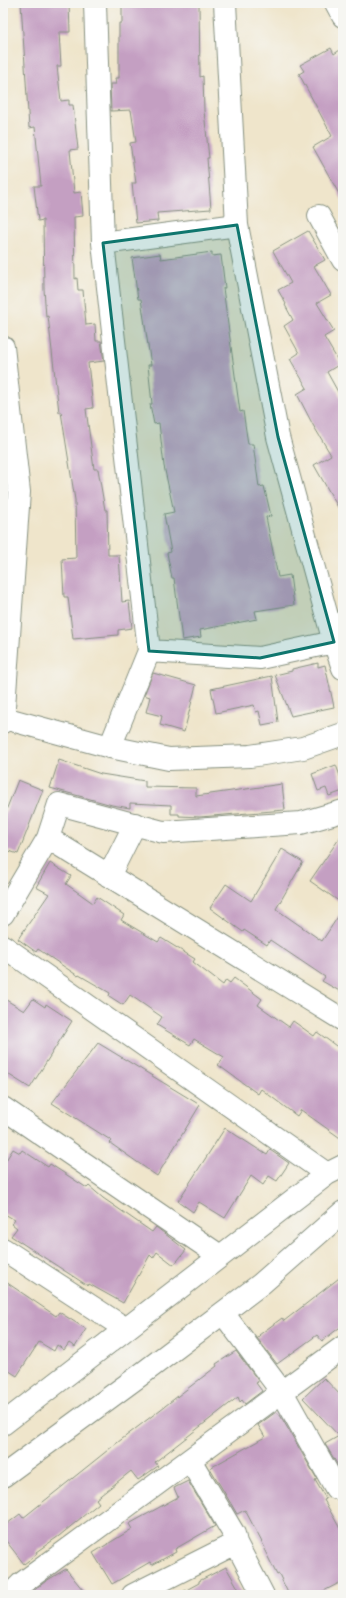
<svg xmlns="http://www.w3.org/2000/svg" width="346" height="1598" font-family="'Patrick Hand',sans-serif">
	<style>
		.building { fill: #c49fc2 }
		.lines { fill: none; stroke-linecap: round; stroke-linejoin: round }
		.minor-casing { stroke: #879180; stroke-width: 24 }
		.minor { stroke: #fff; stroke-width: 22 }
		.marked { fill: #0f766e; fill-opacity: 0.2; stroke: #0f766e; stroke-width: 3; stroke-linejoin: round }
	</style>
	<rect width="100%" height="100%" fill="#f6f6f2"/>
	<filter id="ink" filterUnits="userSpaceOnUse"><feTurbulence type="fractalNoise" baseFrequency=".025" numOctaves="2"/><feDisplacementMap in="SourceGraphic" scale="8" xChannelSelector="R" yChannelSelector="G"/><feConvolveMatrix kernelMatrix="1 2 1 2 8 2 1 2 1" color-interpolation-filters="sRGB"/></filter>
	<filter id="wash" filterUnits="userSpaceOnUse"><feTurbulence type="fractalNoise" baseFrequency=".012" numOctaves="4" result="noise"/><feDisplacementMap in="SourceGraphic" scale="16" xChannelSelector="R" yChannelSelector="G"/><feGaussianBlur stdDeviation="0.9" result="paint"/><feColorMatrix in="noise" values="0 0 0 0 0 0 0 0 0 0 0 0 0 0 0 0 0 1.4 0 .05"/><feComposite in="paint" operator="in"/></filter>
	<g filter="url(#wash)">
		<rect width="100%" height="100%" fill="#efe5cb"/>
		<g id="blocks">
			<path class="building" d="M21,3H69L70,32H59L61,66H57L61,101L69,100V105H73L78,149L70,150L74,193L81,192L83,216L74,217L75,279L77,278L78,290H83L86,325L95,324L96,341H101L104,361L88,363L93,408L86,409L94,469H98L105,510H107L108,555H119L122,602L129,601L132,628L118,630V635L73,639L68,597H64L62,559L76,558L75,500L61,412H59L48,316L46,317L44,289L43,220L38,221L34,186H41L35,127L29,128Z
				M122,3H199L200,77L203,76L204,111L209,158H207L211,209L157,213L158,221L136,223L132,183H136L130,143L136,142L131,110L111,111L110,84H116L115,78H119V23H122Z
				M331,48L334,54L343,48V201L313,147L332,136L299,74L304,71L300,65Z
				M308,231L325,260L314,266L331,295L317,303L334,331L324,337L340,364L327,372L343,401V516L314,465L331,455L313,425L297,394L307,388L290,359L299,353L284,326L293,320L285,305L286,304L278,290L291,283L273,251Z
				M212,252V256L221,255L225,288H223L240,412L243,411L248,444H253L259,487L264,486L271,516L266,517L278,577L290,575L294,605L255,611L257,619L200,630L201,637L182,640L174,578H172L167,553L171,552L164,514L174,512L164,466L159,423L154,424L150,404H152L148,365H151L141,299H138L132,258L160,254L161,259Z
				M318,663V667L325,665L334,707L291,716L275,675L292,671V669Z
				M153,673L196,685L184,732L160,725L162,716L146,712L150,697L144,695Z
				M272,676L278,722L262,725L259,711L256,712L254,705L216,713L211,689Z
				M59,760L101,774L145,781V787L196,788V796L282,784L285,810L200,817L179,816V814H171V805L130,803V808L112,805L50,788Z
				M336,765L343,784V791L329,796L326,788L318,791L312,774Z
				M18,780L43,790L18,854L3,849V818Z
				M343,833V904L310,881Z
				M282,849L303,862L276,909L322,941L343,909V993L322,981L325,977L270,940L267,945L244,930L243,932L210,908L226,884L251,901Z
				M50,863L71,876L66,884L93,903L97,897L124,915L121,920L158,942L161,938L195,959L193,962L223,985L226,980L230,983L234,978L262,999L258,1005L289,1027L293,1021L314,1036L317,1032L343,1051V1140L301,1110L297,1116L261,1089L258,1094L218,1065L224,1057L194,1039L190,1045L157,1025L162,1017L130,995L123,1005L109,996L110,993L79,975L78,976L38,949L36,952L18,939L49,894L36,887Z
				M3,998L24,1011L33,999L45,1007L46,1004L72,1021L30,1088L3,1071Z
				M98,1043L200,1105L157,1176L110,1143L112,1141L52,1103Z
				M225,1128L267,1155L270,1150L289,1163L277,1181L269,1176L263,1185L251,1176L225,1218L199,1202L193,1212L178,1201Z
				M13,1149L20,1153L22,1150L48,1167L50,1164L87,1188L89,1186L103,1198L152,1232L156,1227L186,1250L174,1265L157,1252L153,1258L150,1255L123,1303L89,1284L88,1286L11,1236L17,1228L12,1224L15,1220L3,1213V1165Z
				M343,1275V1325L322,1341L317,1335L277,1364L257,1338L260,1336L259,1335L282,1318L284,1321Z
				M3,1280L56,1316L59,1312L86,1329L75,1347L69,1343L64,1350L57,1345L54,1351L39,1342L17,1376L3,1367Z
				M236,1351L257,1379L258,1382L256,1383L262,1391L245,1404L242,1400L240,1402L238,1397L155,1462L158,1466L138,1480L131,1471L96,1499L99,1503L59,1536L36,1552L37,1554L24,1564L3,1537V1527L20,1514L23,1518L113,1446L217,1366L216,1364Z
				M324,1378L343,1398V1464L339,1467L325,1444L339,1436L303,1398Z
				M276,1412L280,1415L317,1479L315,1480L326,1499L324,1500L343,1534V1581L316,1595H289L279,1574L277,1575L264,1549L265,1548L245,1510L237,1514L210,1468L265,1437L258,1425Z
				M188,1481L215,1526L175,1549L176,1552L152,1565L150,1562L112,1584L93,1553L132,1529L129,1524L178,1497L174,1488Z
				M226,1567L242,1595H177L199,1583V1581Z
				M66,1569L87,1595H28L46,1581Z"/>
		</g>
	</g>
	<g filter="url(#ink)">
		<use href="#blocks" fill-opacity="0" stroke="#879180" stroke-width="1"/>
		<g class="lines">
			<defs>
				<path id="minor" d="M95,3L103,243L149,651L110,747
					M225,3L237,225L278,437L334,642L343,668
					M336,3L343,16
					M319,216L343,260
					M103,243L237,225
					M3,347L19,492L3,722
					M149,651L260,658L334,642
					M4,718L110,747L169,759L250,756L303,748L343,734
					M48,838L343,1020
					M109,876L135,824
					M3,914L48,838L59,804L163,832L301,823L343,811
					M3,946L327,1174
					M3,1108L220,1256
					M3,1249L126,1329
					M223,1313L282,1392L336,1488
					M3,1424L327,1174L343,1166
					M190,1460L234,1534L236,1543
					M3,1476L139,1376L261,1284L343,1212
					M10,1595L21,1584L343,1347
					M133,1595L236,1543L263,1595"/>
			</defs>
			<use href="#minor" class="minor-casing"/>
			<use href="#minor" class="minor"/>
		</g>
	</g>
	<path class="marked" d="M237,225L278,437L334,642L260,658L149,651L103,243Z"/>
	<rect width="346" height="1598" fill="none" stroke="#f6f6f2" stroke-width="16"/>
</svg>
